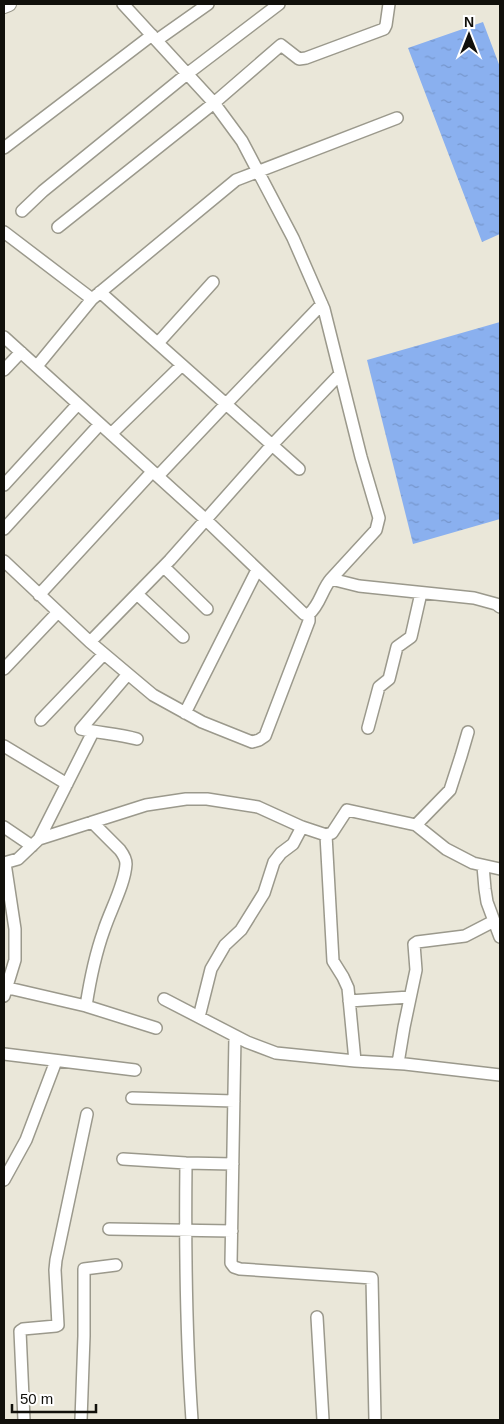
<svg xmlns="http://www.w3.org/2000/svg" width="504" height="1424" font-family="Arial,sans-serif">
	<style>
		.water { fill: url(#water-ripples) }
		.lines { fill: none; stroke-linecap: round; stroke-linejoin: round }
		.minor-casing { stroke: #9b998c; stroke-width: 14 }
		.tertiary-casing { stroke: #9b998c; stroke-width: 16 }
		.minor { stroke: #fff; stroke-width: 11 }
		.tertiary { stroke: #fff; stroke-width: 14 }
	</style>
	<defs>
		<pattern id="water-ripples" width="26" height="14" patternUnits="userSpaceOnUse" patternTransform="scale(1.25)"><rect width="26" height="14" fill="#8ab0ef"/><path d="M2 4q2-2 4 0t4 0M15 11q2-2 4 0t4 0" fill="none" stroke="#7696cc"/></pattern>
	</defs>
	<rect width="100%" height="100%" fill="#eae7d9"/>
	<path class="water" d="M483,22L500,67V234L482,242L408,48Z
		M500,322V519L413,544L367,360Z"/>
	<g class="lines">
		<defs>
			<path id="minor" d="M123,4L214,103L242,141L293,238L324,309L361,457L379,518L376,530L331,579L359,586L474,598L496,604L500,607
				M157,40L208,4
				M4,148L152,35
				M22,211L43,191L187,74L279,4
				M58,227L214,103L281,45L299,59L306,58L384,29L386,25L389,4
				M4,232L92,299
				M100,292L299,469
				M4,337L205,519L304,614H309C320,605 322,589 331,579
				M158,343L213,282
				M37,366L92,299L236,180L397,118
				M4,370L21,352
				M111,434L182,365
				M158,476L226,404L322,304
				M4,485L78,404
				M4,529L100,424
				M4,561L90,642L128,674L81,729C100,733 118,734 137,739
				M164,567L207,609
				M137,594L183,637
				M39,595L152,472
				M90,642L170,560L272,445L340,374
				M4,669L58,612
				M128,674L153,695L202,722L252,742L259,740L265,736L309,621V614
				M185,713L257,570
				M41,720L104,654
				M368,728L379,687L389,679L397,647L411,637L421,593
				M4,746L67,784
				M416,825L450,790L461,756L468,732
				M4,827L32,846
				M326,835L333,961L343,977L348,988L355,1061
				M39,839L93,732
				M4,863L18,859L39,839L146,805L186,799H207L258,807L302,827L326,835L332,833L347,810L416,825L446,849L473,863L500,869
				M483,866L485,889L487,902L500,937
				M4,987L86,1006L156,1028
				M4,996L15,960V929L5,863
				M164,999L247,1042L276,1053L355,1061L405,1064L500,1075
				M349,1001L410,997
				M86,1006C90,980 95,955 104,930C110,911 125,884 126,864C126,859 123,854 120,850L92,822
				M199,1017L211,969L225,945L241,930L264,893L274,862L281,853L293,844L302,827
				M235,1036L231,1263L234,1267L240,1269L372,1278L375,1420
				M4,1054L135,1070
				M398,1063L404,1027L416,970L414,944L417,942L465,936L494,921
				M132,1098L234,1101
				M123,1159L186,1163L233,1164
				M186,1163C185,1249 186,1335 192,1420
				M4,1180L26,1140L56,1061
				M109,1229L232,1231
				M317,1317L323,1420
				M24,1420L20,1331L23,1329L56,1326L58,1325L55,1270L56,1260L87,1114
				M81,1420L84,1336V1269L116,1265"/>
			<path id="tertiary" d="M4,6L9,4"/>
		</defs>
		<use href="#minor" class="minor-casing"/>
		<use href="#tertiary" class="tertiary-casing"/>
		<use href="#minor" class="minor"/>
		<use href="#tertiary" class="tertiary"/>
	</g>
	<rect width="504" height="1424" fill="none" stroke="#11100b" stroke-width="10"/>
	<g transform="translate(469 35)" stroke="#ffffff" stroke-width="4" paint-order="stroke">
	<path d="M0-4L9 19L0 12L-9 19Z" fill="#11100b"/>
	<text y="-8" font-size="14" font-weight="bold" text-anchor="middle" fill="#11100b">N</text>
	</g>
	<path d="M12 1404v8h84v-8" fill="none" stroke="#11100b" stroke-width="2.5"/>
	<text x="20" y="1404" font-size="15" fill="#11100b" stroke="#ffffff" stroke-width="4" paint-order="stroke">50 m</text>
</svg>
